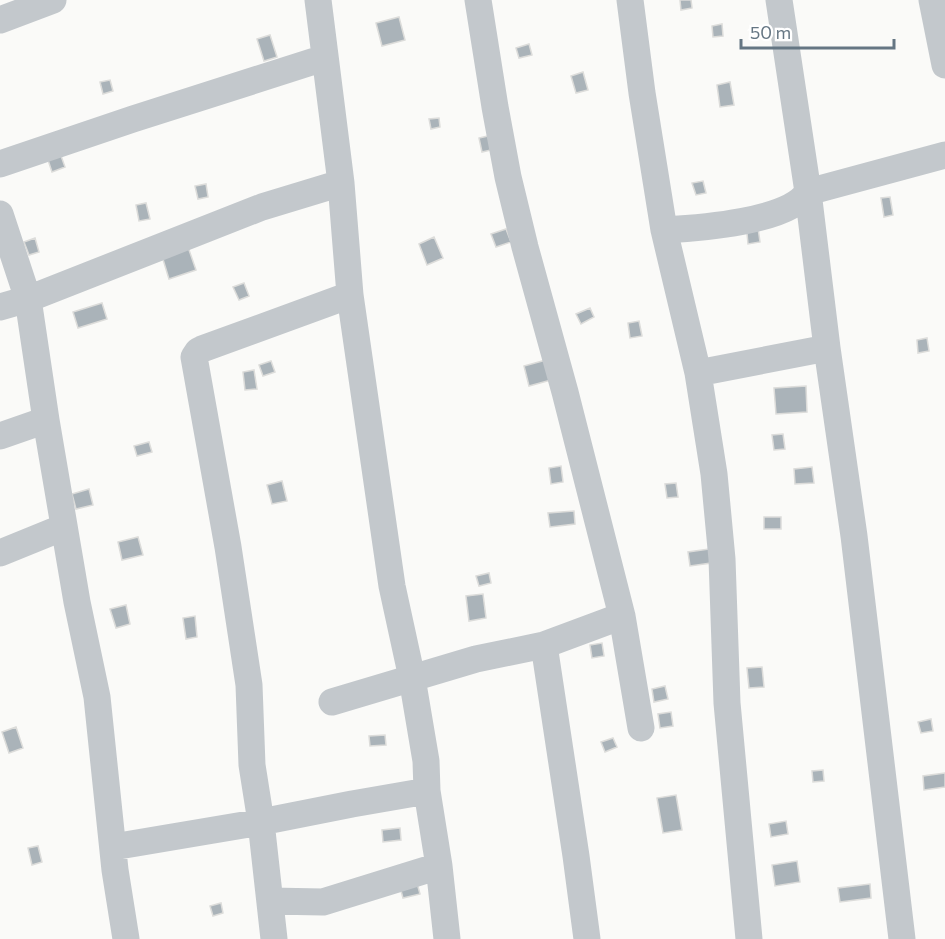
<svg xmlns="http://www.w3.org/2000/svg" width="945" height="939" font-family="Commissioner,sans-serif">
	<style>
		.building { fill: #aab3b9; stroke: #dcdcda; stroke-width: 1.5 }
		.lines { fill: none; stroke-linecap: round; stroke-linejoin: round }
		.minor { stroke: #c3c8cc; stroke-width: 27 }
	</style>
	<rect width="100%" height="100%" fill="#fafaf8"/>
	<path class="building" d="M680,0H691L692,8L681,10Z
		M399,17L405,40L382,46L376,23Z
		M722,24L723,36L713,37L712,26Z
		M270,35L277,57L264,61L257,39Z
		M529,44L532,55L519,58L516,48Z
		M583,72L588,90L576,93L571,76Z
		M110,80L113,91L103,94L100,82Z
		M730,82L734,105L720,107L717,85Z
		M439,118L440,127L431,129L429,119Z
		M488,136L491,150L482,152L479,138Z
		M60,153L65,167L52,172L47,157Z
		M703,181L706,193L696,195L692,183Z
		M206,184L208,197L198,199L195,186Z
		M890,197L893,215L884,217L881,198Z
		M146,203L150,219L139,221L136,205Z
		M757,221L760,242L748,244L746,223Z
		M506,229L511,242L496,247L491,234Z
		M434,237L443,258L427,265L419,244Z
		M35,238L39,252L29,255L24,242Z
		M188,247L196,270L169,279L162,256Z
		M244,283L249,296L239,300L233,287Z
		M102,303L107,319L78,328L73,312Z
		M590,308L594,317L581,324L576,314Z
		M639,321L642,336L630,338L628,323Z
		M927,338L929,351L918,353L917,340Z
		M546,360L551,380L529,386L524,366Z
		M271,361L275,372L263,376L259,365Z
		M254,370L257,389L245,390L243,372Z
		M806,386L807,412L776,414L774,388Z
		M783,434L785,449L774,450L772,435Z
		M149,442L152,452L137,456L134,446Z
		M561,466L563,482L551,484L549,468Z
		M812,467L814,483L795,484L794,469Z
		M282,481L287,501L272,504L267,485Z
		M676,483L678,497L667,498L665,484Z
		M89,489L93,505L76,509L72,494Z
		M574,511L575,524L550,527L548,513Z
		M764,517H781V529H764Z
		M138,537L143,555L122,560L118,542Z
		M709,549L711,563L690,566L688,552Z
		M489,573L491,583L479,586L476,576Z
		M483,594L486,618L469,621L466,596Z
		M126,605L130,624L116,628L110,609Z
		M195,616L197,637L186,639L183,618Z
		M602,643L604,656L592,658L590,645Z
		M762,667L764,687L749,688L747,668Z
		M665,686L668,699L654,702L652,689Z
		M671,712L673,726L660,728L658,714Z
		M931,719L933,731L921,733L918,722Z
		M16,727L23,748L9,753L2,732Z
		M385,735L386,745L370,746L369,736Z
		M613,738L617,747L605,752L601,742Z
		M823,770L824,781L813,782L812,771Z
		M945,773V787L924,790L923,776Z
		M676,795L682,830L663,833L657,798Z
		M786,821L788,834L771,837L769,824Z
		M400,828L401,840L383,842L382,830Z
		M38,846L42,862L32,865L28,848Z
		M797,861L800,882L775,886L772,865Z
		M417,883L420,894L403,898L400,887Z
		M870,884L871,898L840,902L838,888Z
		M221,903L223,913L213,916L210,906Z"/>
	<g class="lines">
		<path class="minor" d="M318,0L341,183L350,295L392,586L412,678L426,761L427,791L439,866L447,939
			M478,0L495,107L508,177L525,247L565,392L622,616L641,728
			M630,0L642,93L664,230L698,373L714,474L722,559L727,703L749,939
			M779,0L808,192L827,348L854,536L902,939
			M932,0L945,65
			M0,20L53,0
			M0,164L133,119L324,58
			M0,214L28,299L46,420L77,602L97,697L115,870L126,939
			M664,230C699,228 788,222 808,192L945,155
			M0,307L28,299L262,207L341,183
			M698,373L827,348
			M0,436L46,420
			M0,553L64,527
			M544,645L576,856L587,939
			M332,702L476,659L544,645L622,616
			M113,847L261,822L352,804L427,791
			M270,901L323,902L439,866
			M274,939L261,822L252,765L249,685L228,547L194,357L198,351L202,349L350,295"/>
	</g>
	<path d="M741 39v9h153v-9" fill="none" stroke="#657683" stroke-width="3"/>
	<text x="750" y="39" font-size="18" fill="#657683" stroke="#ffffff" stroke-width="4.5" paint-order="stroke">50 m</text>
</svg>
